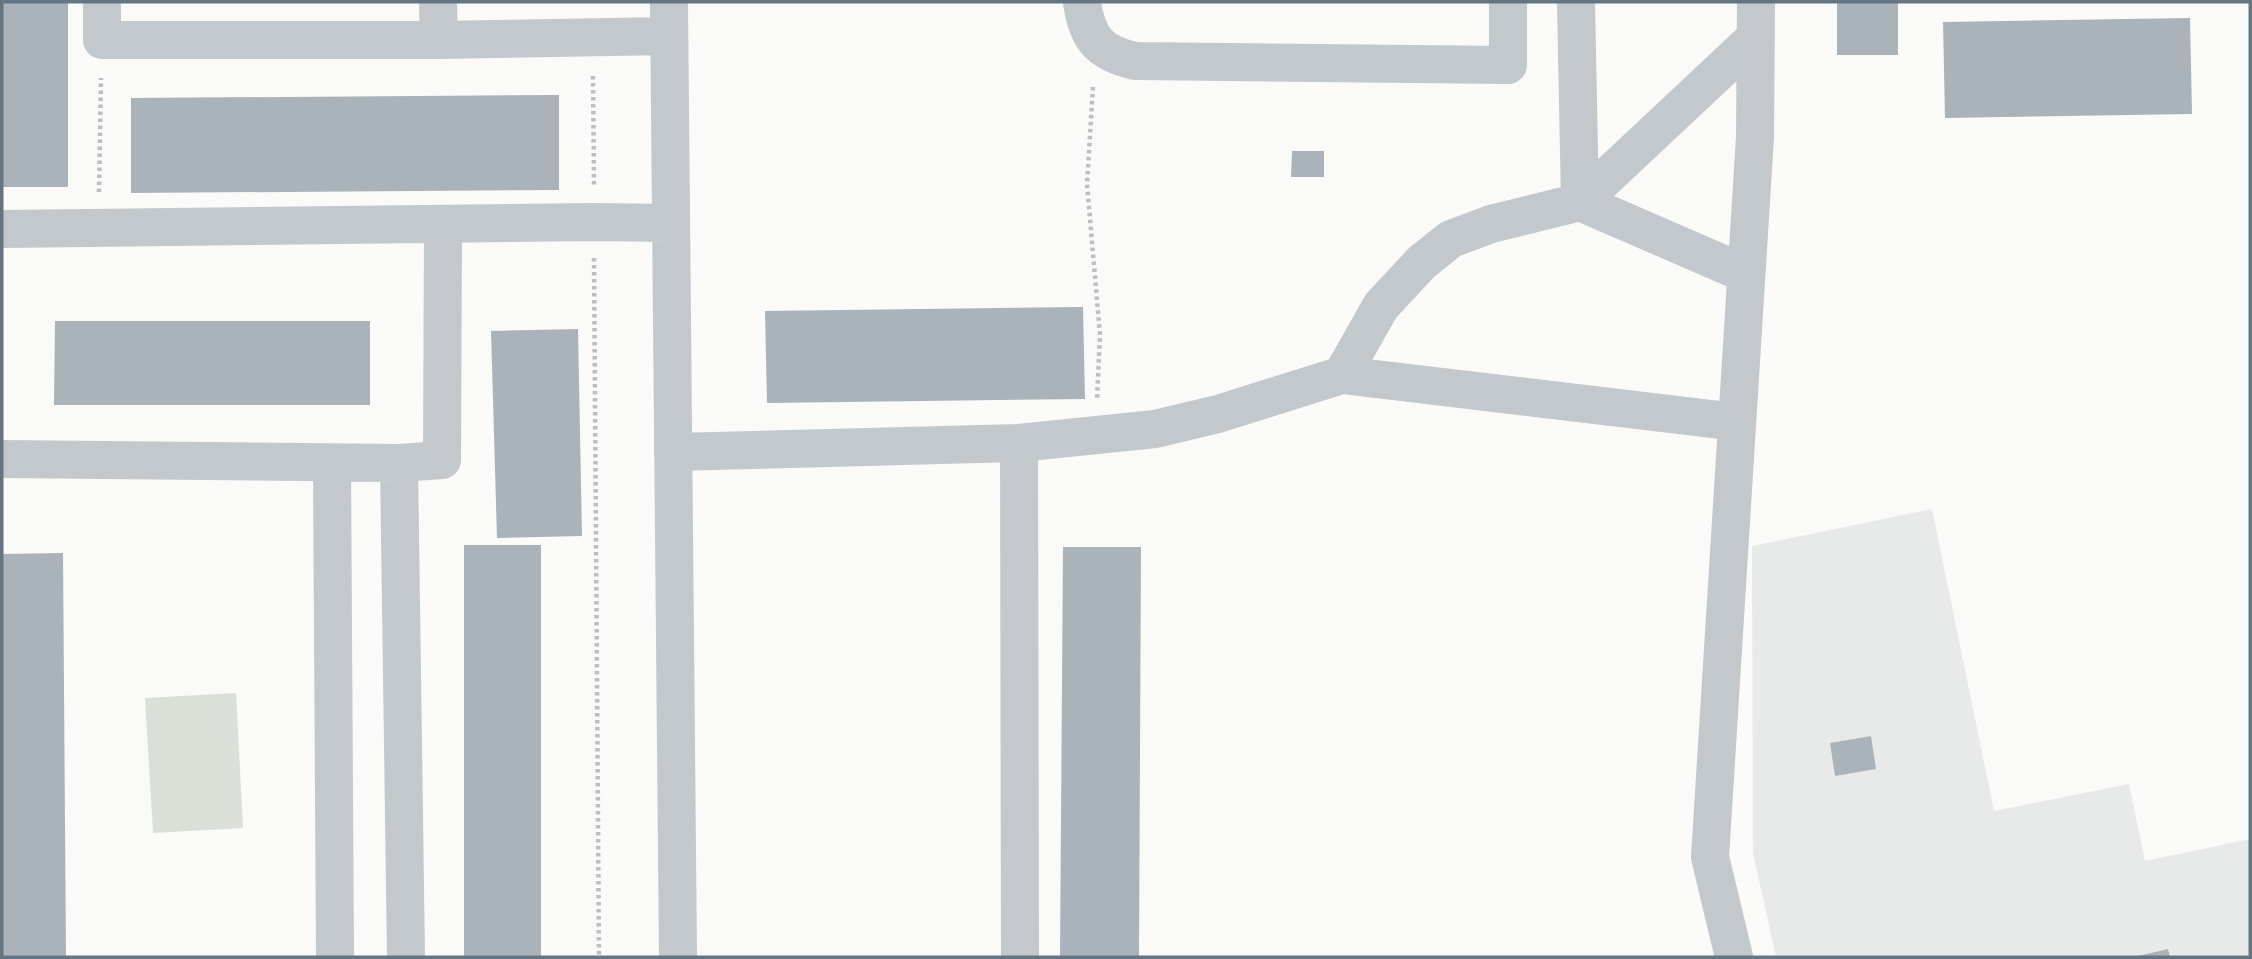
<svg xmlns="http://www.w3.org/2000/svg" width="2252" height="959" font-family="'DejaVu Sans',sans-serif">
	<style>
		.built { fill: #e8e9e9 }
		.green { fill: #dadfd7 }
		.building { fill: #aab3b9 }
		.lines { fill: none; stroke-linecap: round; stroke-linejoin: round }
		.path { stroke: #bbbfc2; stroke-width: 4.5; stroke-dasharray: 3.5 3.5; stroke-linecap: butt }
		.minor { stroke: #c3c8cc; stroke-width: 38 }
	</style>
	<rect width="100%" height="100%" fill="#fafaf8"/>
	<path class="built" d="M1932,509L1994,811L2129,784L2145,861L2250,839V957H1776L1753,853L1752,546Z"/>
	<path class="green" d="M236,693L243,828L153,833L145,698Z"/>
	<path class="building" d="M2,2H68V187H2Z
		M1837,2H1898V55H1837Z
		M2190,18L2192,114L1945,118L1943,22Z
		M559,95V190L131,193V98Z
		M1292,151H1324V177H1291Z
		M1083,307L1085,399L767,403L765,311Z
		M55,321H370V405H54Z
		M578,329L582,536L497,538L491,331Z
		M464,545H541V957H464Z
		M1063,547H1141L1139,957H1060Z
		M63,553L66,957H2V554Z
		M1871,736L1876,769L1835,776L1830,743Z
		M2168,949L2170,957H2138V956Z"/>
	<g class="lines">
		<path class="path" d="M593,76L594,186
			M1093,87L1087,184L1100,335L1097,399
			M99,192L101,78
			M594,258L599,957"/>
		<path class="minor" d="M102,2V40H439L669,36
			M438,2L439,40
			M669,2L678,957
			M1082,2C1087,39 1100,53 1135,61L1508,65V2
			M1576,2L1580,202
			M1580,202L1746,274
			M2,229L594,222L671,223
			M1342,375L1381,306L1422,262L1451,239L1491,224L1580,202L1756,37
			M1019,443L1020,957
			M673,452L1019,443L1155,429L1218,414L1342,375L1737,422
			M2,459L399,463L442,460L443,225
			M332,463L335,957
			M399,463L406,957
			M1734,957L1710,857L1755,137L1756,2"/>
	</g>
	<rect width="2252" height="959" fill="none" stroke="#657683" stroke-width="7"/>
</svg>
